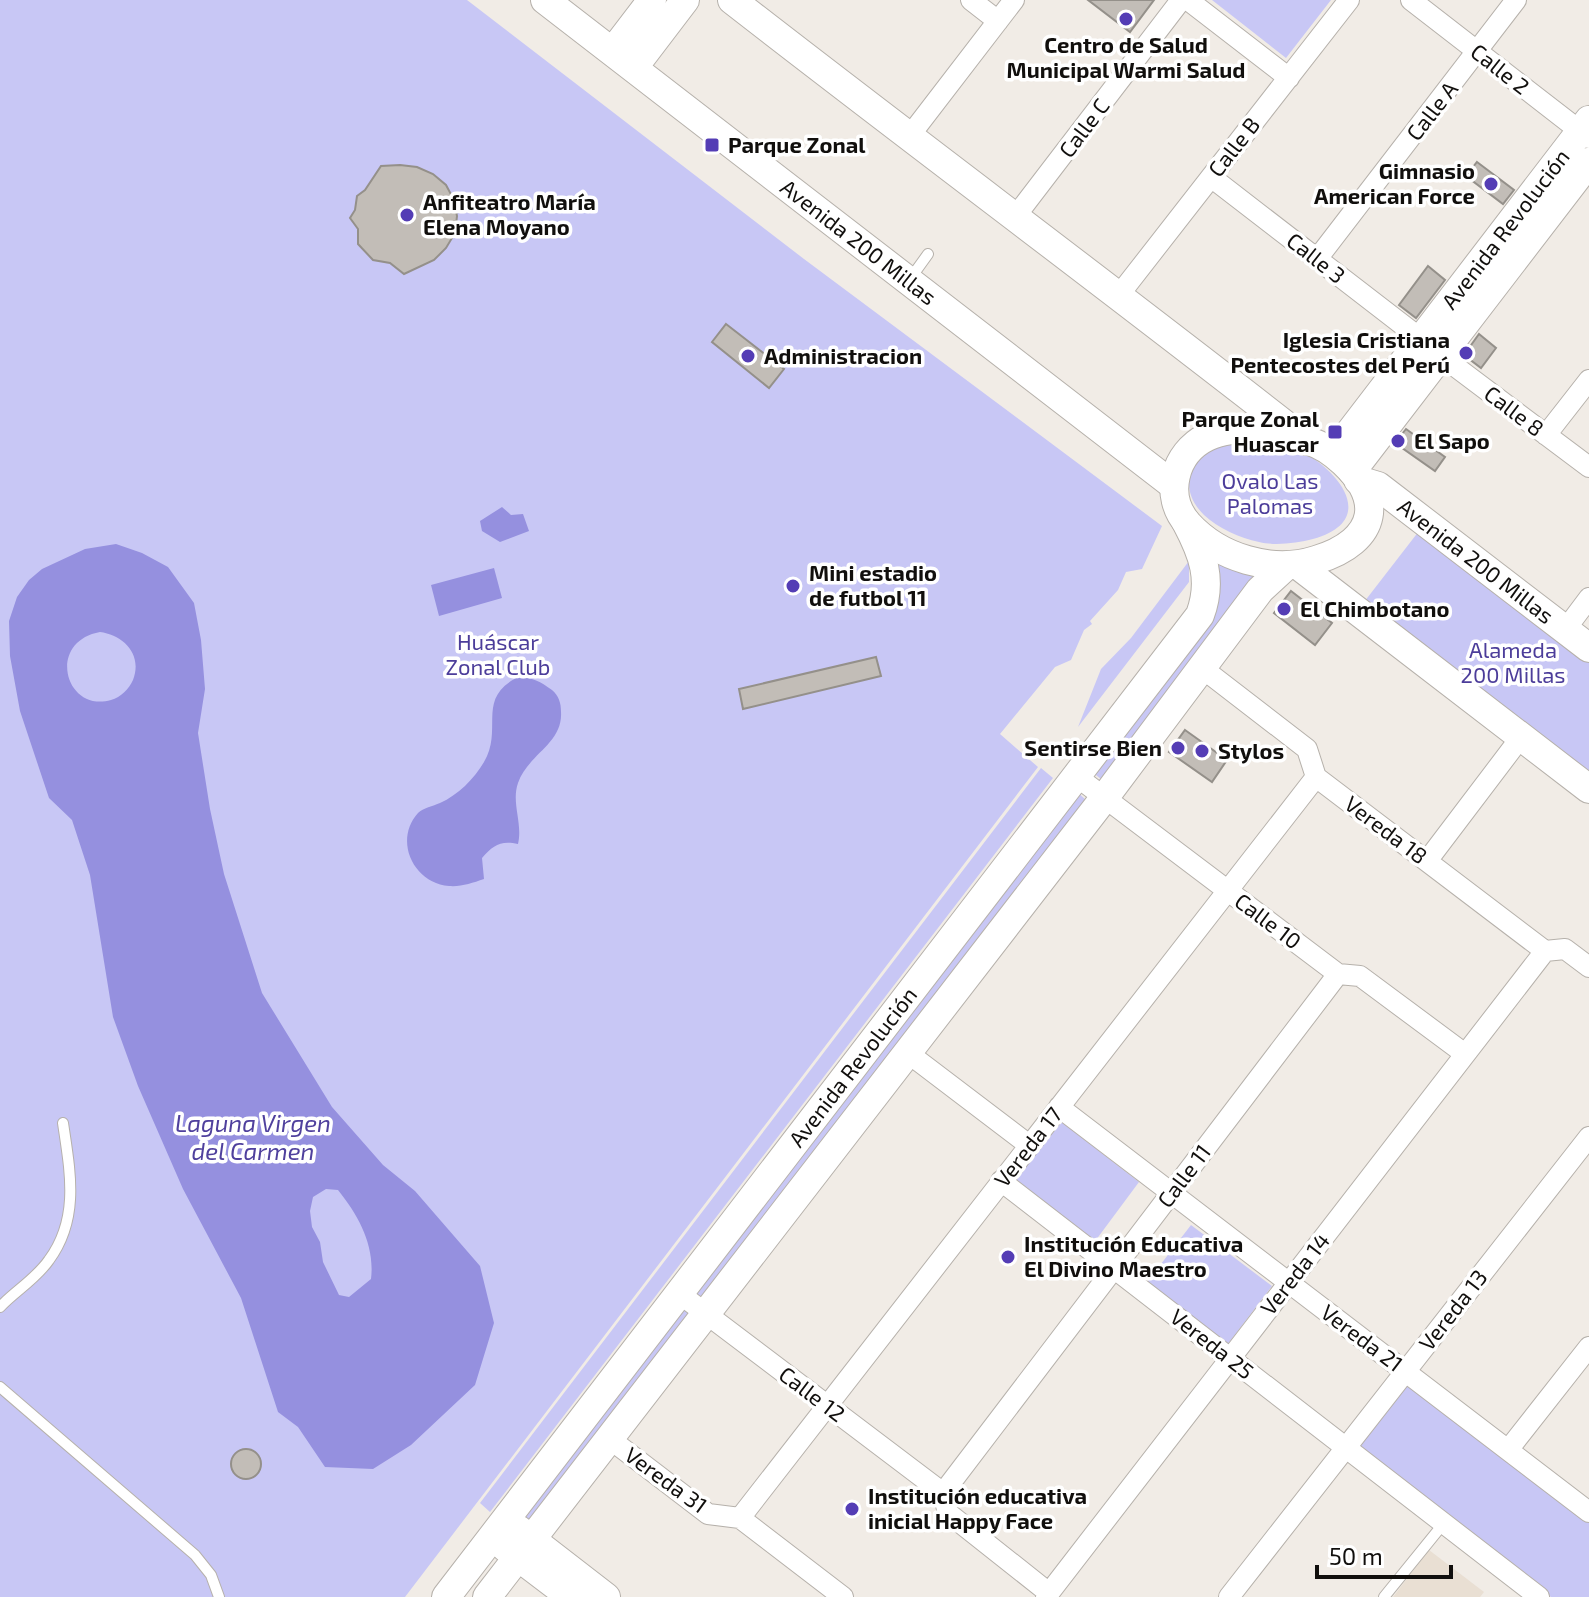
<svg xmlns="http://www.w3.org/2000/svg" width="1589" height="1597" font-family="'Exo 2',sans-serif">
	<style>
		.built { fill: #e9dfd3 }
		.green { fill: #c8c7f5 }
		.water { fill: #9590df; fill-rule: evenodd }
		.building { fill: #c2bdb7; stroke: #94908a; stroke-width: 2 }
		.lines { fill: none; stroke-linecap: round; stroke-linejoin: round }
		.lane-casing { stroke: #b6b1ab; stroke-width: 12 }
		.street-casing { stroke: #b6b1ab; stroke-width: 22 }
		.secondary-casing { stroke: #b6b1ab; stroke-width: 30 }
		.lane { stroke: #fff; stroke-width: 10 }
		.street { stroke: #fff; stroke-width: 20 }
		.secondary { stroke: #fff; stroke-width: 28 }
		.poi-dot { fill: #543db5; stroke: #fff; stroke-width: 3 }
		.labels { text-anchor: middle; stroke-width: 7; stroke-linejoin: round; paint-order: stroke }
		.poi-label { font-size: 22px; font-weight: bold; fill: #110f0d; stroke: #fff; text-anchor: start }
		.street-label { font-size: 22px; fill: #110f0d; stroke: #fff }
		.park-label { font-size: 22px; fill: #4c3d9a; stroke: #fff }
		.water-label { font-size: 24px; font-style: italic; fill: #4f409d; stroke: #fff }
	</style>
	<rect width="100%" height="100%" fill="#f1ece6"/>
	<path class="built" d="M1429,1550L1484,1592L1480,1597H1393Z"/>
	<path class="green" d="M0,0H467L804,259L1162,526L1142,569L1126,572L1118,590L1090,621L1092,624L1084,630L1071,660L1055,667L1000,734L1038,767L405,1597H0Z
		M1212,0H1331L1286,58Z
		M1260,441C1273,444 1289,445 1301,451C1341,472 1378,521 1313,539C1297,543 1275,546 1259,542C1240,538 1218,528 1204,515C1176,487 1190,457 1223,444C1234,440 1248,442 1260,441Z
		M1419,531L1589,661V781L1361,606Z
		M1217,558L1261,571L1102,780L1090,770L1191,634Z
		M1189,561V582L1078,727L1101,669L1131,638Z
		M1041,768L1053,778L490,1512L480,1503Z
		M1075,790L1086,800L702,1299L692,1289Z
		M1059,1120L1139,1182L1093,1244L1012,1182Z
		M1191,1225L1272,1286L1225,1348L1144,1286Z
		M679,1303L691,1312L531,1523L519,1514Z
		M1403,1381L1589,1523V1597H1551L1354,1446Z"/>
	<path class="water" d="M502,507L511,515L523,514L529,531L500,542L482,531L480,521Z
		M116,544L142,553L168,567L194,603L201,640L205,689L198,733L210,809L224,874L262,993L332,1107L383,1165L415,1191L480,1266L494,1323L475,1385L411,1445L373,1469L325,1467L298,1427L278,1412L241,1298L183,1189L138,1086L113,1017L90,875L72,820L49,798L20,711L10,656L9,621L17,597L29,580L42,569L85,549ZM100,632C123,635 143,654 133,680C129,689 121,697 111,700C65,713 46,642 100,632ZM326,1189L338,1190C359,1216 375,1246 371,1279L349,1297L339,1295L323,1262L320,1242L312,1227L310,1211L313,1197Z
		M494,568L502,598L439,616L431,585Z
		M518,677C532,677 541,682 552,690C559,696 561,703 561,712C563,744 528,754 518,783C511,803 523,823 518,844C501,840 493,845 482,858L484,879C472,883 461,887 449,886C414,883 393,841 418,813C423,808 433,806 440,803C458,795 474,779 484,762C504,728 475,699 518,677Z"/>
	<path class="building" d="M1088,0H1154L1130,32Z
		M1477,162L1514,190L1503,204L1466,176Z
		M400,165L417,167L433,174L446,185L454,200L457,216L455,233L446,248L434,260L404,274L390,263L373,260L358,244V229L350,218L355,210L357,196L365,190L381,166Z
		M1428,266L1445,280L1416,318L1399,305Z
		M726,324L784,369L769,388L712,342Z
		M1479,334L1496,348L1481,368L1464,355Z
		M1406,429L1445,457L1435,471L1395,443Z
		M1291,591L1332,623L1315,645L1274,613Z
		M876,657L881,676L743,709L739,689Z
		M1185,730L1227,760L1212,782L1169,752Z
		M231 1464a15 15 0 1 1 30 0a15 15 0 1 1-30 0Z"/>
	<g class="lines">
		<defs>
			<path id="lane" d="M910,279L928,254
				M0,1307C15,1291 36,1279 49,1260C80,1218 70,1171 63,1123
				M0,1387L195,1555L211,1575L219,1597
				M1384,1597L1444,1523"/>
			<path id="street" d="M971,0L998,21
				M1188,0L1289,78
				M1411,0L1589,138
				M908,138L1014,0
				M1211,177L1421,339
				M1015,217L1181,0
				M1317,259L1516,0
				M1119,295L1349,0
				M1440,355L1589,467
				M1546,435L1589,380
				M1565,630L1589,598
				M1202,668L1307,749L1316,777L1545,951L1565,949L1589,967
				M1076,776L1338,974L1360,976L1465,1054
				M1427,861L1521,737
				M908,1053L1029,1145
				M1059,1107L1589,1512
				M1001,1181L1539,1597
				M680,1294L943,1493
				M610,1439L708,1514L740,1518L843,1597
				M1508,1450L1589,1347
				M943,1493L1338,974
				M943,1493L948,1513L1049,1593
				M740,1518L1316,777
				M1046,1597L1545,951
				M1229,1597L1589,1137"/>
			<g id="secondary">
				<path id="s1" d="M545,0L1173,485"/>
				<path d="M732,0C922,148 1116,292 1306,441"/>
				<path d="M613,51L652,0"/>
				<path d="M634,67L685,0"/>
				<path d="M1255,428C1281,432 1314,438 1335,455C1387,496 1379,541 1316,560C1272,574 1219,558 1188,524C1163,496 1174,453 1207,437C1222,430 1239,429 1255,428Z"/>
				<path id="s2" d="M1334,453L1589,120"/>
				<path d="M1352,471L1589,162"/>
				<path id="s3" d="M1358,480L1378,486L1589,648"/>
				<path d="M1299,566L1589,789"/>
				<path d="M518,1529L606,1597"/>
				<path d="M505,1547L571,1597"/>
				<path id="s4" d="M446,1597L1200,615C1213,580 1203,554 1186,522"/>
				<path d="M487,1597L1105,797L1260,590L1285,567"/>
			</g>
		</defs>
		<use href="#lane" class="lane-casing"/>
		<use href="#street" class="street-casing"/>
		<use href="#secondary" class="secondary-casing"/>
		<use href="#lane" class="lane"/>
		<use href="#street" class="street"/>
		<use href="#secondary" class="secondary"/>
	</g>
	<g class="poi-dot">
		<circle cx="1126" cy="19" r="8"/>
		<rect x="704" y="137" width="16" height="16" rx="4"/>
		<circle cx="1491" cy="184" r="8"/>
		<circle cx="407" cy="215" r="8"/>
		<circle cx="1466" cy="353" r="8"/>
		<circle cx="748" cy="356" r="8"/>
		<rect x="1327" y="424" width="16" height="16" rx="4"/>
		<circle cx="1398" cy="441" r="8"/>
		<circle cx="793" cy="586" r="8"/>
		<circle cx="1284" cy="609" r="8"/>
		<circle cx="1178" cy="748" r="8"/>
		<circle cx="1202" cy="751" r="8"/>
		<circle cx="1008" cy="1257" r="8"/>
		<circle cx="852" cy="1509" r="8"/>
	</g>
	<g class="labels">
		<g class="poi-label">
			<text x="1126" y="53" text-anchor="middle">Centro de Salud<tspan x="1126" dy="25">Municipal Warmi Salud</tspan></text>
			<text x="728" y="153">Parque Zonal</text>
			<text x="1475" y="179" text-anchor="end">Gimnasio<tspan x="1475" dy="25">American Force</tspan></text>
			<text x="423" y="210">Anfiteatro María<tspan x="423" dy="25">Elena Moyano</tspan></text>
			<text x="1450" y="348" text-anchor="end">Iglesia Cristiana<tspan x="1450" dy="25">Pentecostes del Perú</tspan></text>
			<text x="764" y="364">Administracion</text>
			<text x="1319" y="427" text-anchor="end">Parque Zonal<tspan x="1319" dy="25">Huascar</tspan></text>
			<text x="1414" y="449">El Sapo</text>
			<text x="809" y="581">Mini estadio<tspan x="809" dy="25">de futbol 11</tspan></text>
			<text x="1300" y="617">El Chimbotano</text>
			<text x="1162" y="756" text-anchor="end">Sentirse Bien</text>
			<text x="1218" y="759">Stylos</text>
			<text x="1024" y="1252">Institución Educativa<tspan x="1024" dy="25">El Divino Maestro</tspan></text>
			<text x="868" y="1504">Institución educativa<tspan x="868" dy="25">inicial Happy Face</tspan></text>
		</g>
		<g class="street-label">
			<text transform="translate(1500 69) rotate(38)" y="8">Calle 2</text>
			<text transform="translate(1432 111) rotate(-52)" y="8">Calle A</text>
			<text transform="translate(1084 128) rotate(-53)" y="8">Calle C</text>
			<text transform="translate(1234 147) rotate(-52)" y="8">Calle B</text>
			<text dy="8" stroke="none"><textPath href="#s2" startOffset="282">Avenida Revolución</textPath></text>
			<text dy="8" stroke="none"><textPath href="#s1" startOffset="396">Avenida 200 Millas</textPath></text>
			<text transform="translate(1316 258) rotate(38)" y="8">Calle 3</text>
			<text transform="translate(1514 411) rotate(37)" y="8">Calle 8</text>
			<text dy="8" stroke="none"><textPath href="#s3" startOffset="144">Avenida 200 Millas</textPath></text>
			<text transform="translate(1386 830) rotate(37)" y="8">Vereda 18</text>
			<text transform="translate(1268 921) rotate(37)" y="8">Calle 10</text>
			<text dy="8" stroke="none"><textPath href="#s4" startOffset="668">Avenida Revolución</textPath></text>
			<text transform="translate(1028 1147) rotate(-52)" y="8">Vereda 17</text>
			<text transform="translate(1184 1176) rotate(-53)" y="8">Calle 11</text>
			<text transform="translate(1295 1274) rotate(-52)" y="8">Vereda 14</text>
			<text transform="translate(1453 1310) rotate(-52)" y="8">Vereda 13</text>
			<text transform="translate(1362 1338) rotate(37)" y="8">Vereda 21</text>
			<text transform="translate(1212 1344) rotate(38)" y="8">Vereda 25</text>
			<text transform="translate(812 1394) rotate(37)" y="8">Calle 12</text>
			<text transform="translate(666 1480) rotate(36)" y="8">Vereda 31</text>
		</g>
		<g class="park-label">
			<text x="1270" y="489">Ovalo Las<tspan x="1270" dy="25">Palomas</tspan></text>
			<text x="498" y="650">Huáscar<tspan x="498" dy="25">Zonal Club</tspan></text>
			<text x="1513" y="658">Alameda<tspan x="1513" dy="25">200 Millas</tspan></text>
		</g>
		<g class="water-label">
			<text x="253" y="1132">Laguna Virgen<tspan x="253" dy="28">del Carmen</tspan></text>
		</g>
	</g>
	<path d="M1317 1565v12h134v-12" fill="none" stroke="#110f0d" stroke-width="4"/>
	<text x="1329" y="1565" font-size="24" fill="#110f0d" stroke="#ffffff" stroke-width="6" paint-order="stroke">50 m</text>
</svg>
